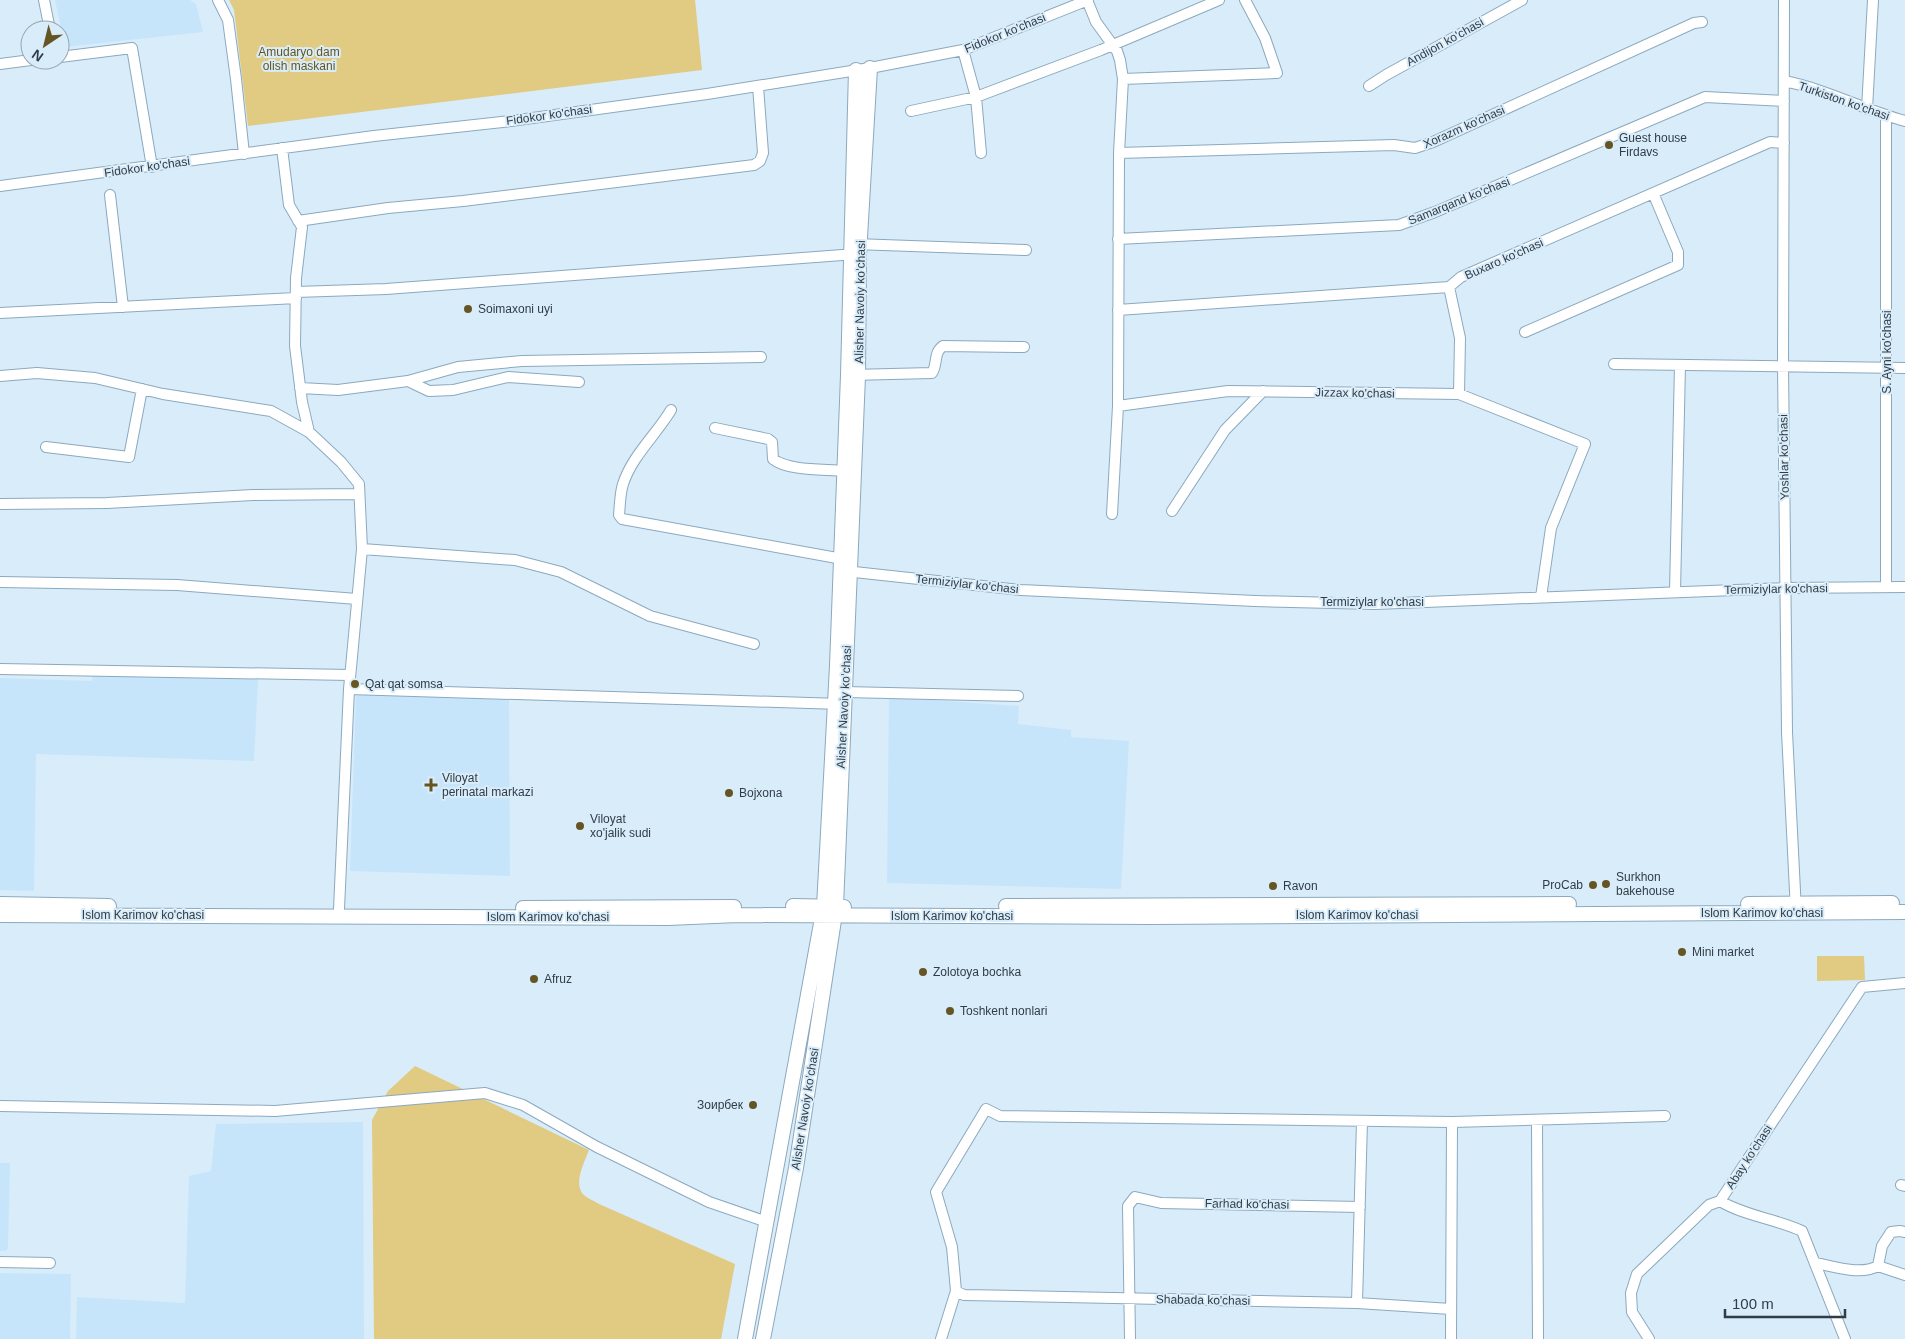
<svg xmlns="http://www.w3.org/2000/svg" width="1905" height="1339" font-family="Arial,sans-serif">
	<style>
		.built { fill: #c6e5fb }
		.green { fill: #e1ca81 }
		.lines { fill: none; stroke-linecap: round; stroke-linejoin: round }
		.minor-casing { stroke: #8ba9be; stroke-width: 12 }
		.major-casing { stroke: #8ba9be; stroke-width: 16 }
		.minor { stroke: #fff; stroke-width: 10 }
		.major { stroke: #fff; stroke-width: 14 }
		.poi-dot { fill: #655523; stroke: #d9ecfa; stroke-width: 2 }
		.labels { text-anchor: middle; stroke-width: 4; stroke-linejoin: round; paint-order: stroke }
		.street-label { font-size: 12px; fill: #313d46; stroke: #d9ecfa }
		.park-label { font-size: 12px; fill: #65551e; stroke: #d9ecfa }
		.poi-label { font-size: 12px; fill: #313d46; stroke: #d9ecfa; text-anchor: start }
	</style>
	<rect width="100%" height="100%" fill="#d9ecfa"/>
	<path class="built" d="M55,0H190L196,4L203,32L65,47Z
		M93,674L258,679L254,761L36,754L34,891L0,890V678L92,681Z
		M356,695L509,699L510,876L350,871Z
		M889,697L1019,706L1018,724L1071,730V737L1129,741L1121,889L887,883Z
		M363,1122L364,1339H76L77,1297L185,1303L189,1176L211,1171L216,1124Z
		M0,1163H10L8,1248L6,1251H0Z
		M0,1273L71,1274L70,1339H0Z"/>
	<path class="green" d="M229,0H695L702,70L248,126L234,10Z
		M1817,956H1864L1865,980L1817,981Z
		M415,1066L589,1150C585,1161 574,1181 582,1193C585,1197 594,1201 599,1204L735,1264L721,1339H374L372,1120L388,1091Z"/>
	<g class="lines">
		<defs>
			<path id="minor" d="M44,0L50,30
				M218,0L228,20L236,79L244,154
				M1087,0L1096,22L1117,51L1120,60L1123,79
				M1784,0L1783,366L1787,732L1796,911
				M963,50L976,97L1101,50L1219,0
				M60,57L132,48L152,167
				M0,64L31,60
				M1784,81C1826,89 1864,110 1905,121
				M1369,86L1386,75L1522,0
				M1867,109L1873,0
				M911,111L976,97L981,153
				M1886,116V587
				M282,148L289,205L302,227L296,278L295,346L302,402L309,432L341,462L359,484L362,549L349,689L339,909
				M1119,153L1394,145L1415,148L1433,142L1694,23L1702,22
				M0,186L374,136L511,121L707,94L870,68L963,50L1088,0
				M110,195L123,307
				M298,221L388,208L463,201L754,165L760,161L763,153L758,86
				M1118,239L1399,225L1435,212L1705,97L1784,101
				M854,244L1026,250
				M1449,287L1460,338L1459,394
				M296,292L386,289L856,254
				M1118,310L1449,287L1461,277L1770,142L1784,143
				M0,313L296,298
				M1525,332L1678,265V252L1653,193
				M1614,364L1905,368
				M851,375L932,373C938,364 933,353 943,346L1024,347
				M0,376L37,373L95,378L163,394L271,411L309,432
				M408,381L429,391L453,390L508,377L579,382
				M300,388L338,390L408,381L458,367L522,361L761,357
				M1118,406L1228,391L1459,394L1585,444L1551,528L1541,597
				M671,410C656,435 632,456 623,484C620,493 620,505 619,515L622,519L848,560
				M715,428L768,439L772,442L773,459C788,471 824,469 844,471
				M46,447L129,457L142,389
				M0,504L107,503L253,495L359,494
				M1172,511L1225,430L1263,391
				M1112,514L1118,406L1119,153L1123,79L1277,73L1265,38L1245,0
				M362,549L515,560L561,572L650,616L754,644
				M845,571L1021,590L1255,601L1375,604L1785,588L1905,587
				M0,582L177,585L357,599
				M1675,592L1680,365
				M0,669L350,675
				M349,689L841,704
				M845,692L1018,696
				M0,1106L275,1111L485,1093L523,1105L597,1147L709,1202L767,1222
				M1537,1120L1538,1339
				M1901,1185L1905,1186
				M1720,1201C1745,1216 1776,1219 1802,1231L1845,1339
				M0,1262L50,1263
				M1815,1263C1834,1266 1860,1276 1878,1266L1882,1246L1891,1232L1900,1231L1905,1232
				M1878,1266L1905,1275
				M956,1291L964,1295L1357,1303L1451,1309
				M1357,1303L1362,1121
				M941,1339L956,1291L952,1247L936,1192L986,1109L1000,1116L1452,1122L1665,1116
				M1130,1339L1128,1206L1135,1197L1161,1203L1360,1207
				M1451,1339L1452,1122
				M1649,1339L1632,1312L1631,1293L1637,1274L1709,1205L1720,1201L1862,987L1905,983"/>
			<path id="major" d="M0,904L109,906
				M1748,904L1892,903
				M793,906L844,907
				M1006,906L1569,904
				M523,908L734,907
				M0,915L668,918L738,915L1150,917L1905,912
				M745,1339L824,907L837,666L848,375L856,70
				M763,1339L796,1168L836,907L858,376L859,254L870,68"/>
		</defs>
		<use href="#minor" class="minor-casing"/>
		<use href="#major" class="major-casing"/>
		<use href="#minor" class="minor"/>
		<use href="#major" class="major"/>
	</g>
	<g class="poi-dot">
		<circle cx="1609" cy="145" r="5"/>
		<circle cx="468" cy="309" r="5"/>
		<circle cx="355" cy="684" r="5"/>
		<path d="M428.5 777.5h5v5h5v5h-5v5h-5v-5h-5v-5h5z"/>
		<circle cx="729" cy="793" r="5"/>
		<circle cx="580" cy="826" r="5"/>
		<circle cx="1606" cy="884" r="5"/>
		<circle cx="1593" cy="885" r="5"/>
		<circle cx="1273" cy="886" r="5"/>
		<circle cx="1682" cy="952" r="5"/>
		<circle cx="923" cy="972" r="5"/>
		<circle cx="534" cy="979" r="5"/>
		<circle cx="950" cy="1011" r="5"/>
		<circle cx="753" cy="1105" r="5"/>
	</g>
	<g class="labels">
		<g class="street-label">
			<text transform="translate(1005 33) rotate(-22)" y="4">Fidokor ko'chasi</text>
			<text transform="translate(1445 42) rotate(-29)" y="4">Andijon ko'chasi</text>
			<text transform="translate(1844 101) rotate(19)" y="4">Turkiston ko'chasi</text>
			<text transform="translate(549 115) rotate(-8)" y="4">Fidokor ko'chasi</text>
			<text transform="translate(1464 127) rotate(-24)" y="4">Xorazm ko'chasi</text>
			<text transform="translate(147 167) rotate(-8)" y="4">Fidokor ko'chasi</text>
			<text transform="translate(1459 201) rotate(-22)" y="4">Samarqand ko'chasi</text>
			<text transform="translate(1504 259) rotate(-24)" y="4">Buxaro ko'chasi</text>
			<text transform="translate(860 302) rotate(-89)" y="4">Alisher Navoiy ko’chasi</text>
			<text transform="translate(1887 352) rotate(-90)" y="4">S. Ayni ko'chasi</text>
			<text transform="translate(1355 393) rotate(1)" y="4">Jizzax ko'chasi</text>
			<text transform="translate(1784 457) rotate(-91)" y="4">Yoshlar ko'chasi</text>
			<text transform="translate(967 584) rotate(6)" y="4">Termiziylar ko'chasi</text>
			<text transform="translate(1776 589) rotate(-1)" y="4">Termiziylar ko'chasi</text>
			<text x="1372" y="606">Termiziylar ko'chasi</text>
			<text transform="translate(844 707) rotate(-87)" y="4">Alisher Navoiy ko’chasi</text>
			<text x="1762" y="917">Islom Karimov ko'chasi</text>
			<text x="143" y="919">Islom Karimov ko'chasi</text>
			<text x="1357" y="919">Islom Karimov ko'chasi</text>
			<text x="952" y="920">Islom Karimov ko'chasi</text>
			<text x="548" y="921">Islom Karimov ko'chasi</text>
			<text transform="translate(805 1109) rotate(-81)" y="4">Alisher Navoiy ko’chasi</text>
			<text transform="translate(1749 1157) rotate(-57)" y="4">Abay ko'chasi</text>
			<text transform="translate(1247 1204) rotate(1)" y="4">Farhad ko'chasi</text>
			<text transform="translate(1203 1300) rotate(1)" y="4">Shabada ko'chasi</text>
		</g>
		<g class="park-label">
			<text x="299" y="56">Amudaryo dam<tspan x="299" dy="14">olish maskani</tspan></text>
		</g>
		<g class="poi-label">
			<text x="1619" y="142">Guest house<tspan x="1619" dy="14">Firdavs</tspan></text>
			<text x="478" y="313">Soimaxoni uyi</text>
			<text x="365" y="688">Qat qat somsa</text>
			<text x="442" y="782">Viloyat<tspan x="442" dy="14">perinatal markazi</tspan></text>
			<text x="739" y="797">Bojxona</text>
			<text x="590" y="823">Viloyat<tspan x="590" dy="14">xo'jalik sudi</tspan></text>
			<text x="1616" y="881">Surkhon<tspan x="1616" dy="14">bakehouse</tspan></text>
			<text x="1583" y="889" text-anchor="end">ProCab</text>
			<text x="1283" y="890">Ravon</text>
			<text x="1692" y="956">Mini market</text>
			<text x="933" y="976">Zolotoya bochka</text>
			<text x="544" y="983">Afruz</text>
			<text x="960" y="1015">Toshkent nonlari</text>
			<text x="743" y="1109" text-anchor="end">Зоирбек</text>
		</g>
	</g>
	<g transform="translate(45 45) rotate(215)"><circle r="24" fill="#d9ecfa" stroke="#96a6b2"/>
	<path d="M0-4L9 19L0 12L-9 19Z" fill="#655523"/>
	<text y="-8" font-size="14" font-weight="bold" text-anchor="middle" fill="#313d46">N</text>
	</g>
	<path d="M1725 1309v8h120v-8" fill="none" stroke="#313d46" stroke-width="2.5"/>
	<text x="1732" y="1309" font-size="15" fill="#313d46" stroke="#d9ecfa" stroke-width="4" paint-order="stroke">100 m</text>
</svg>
